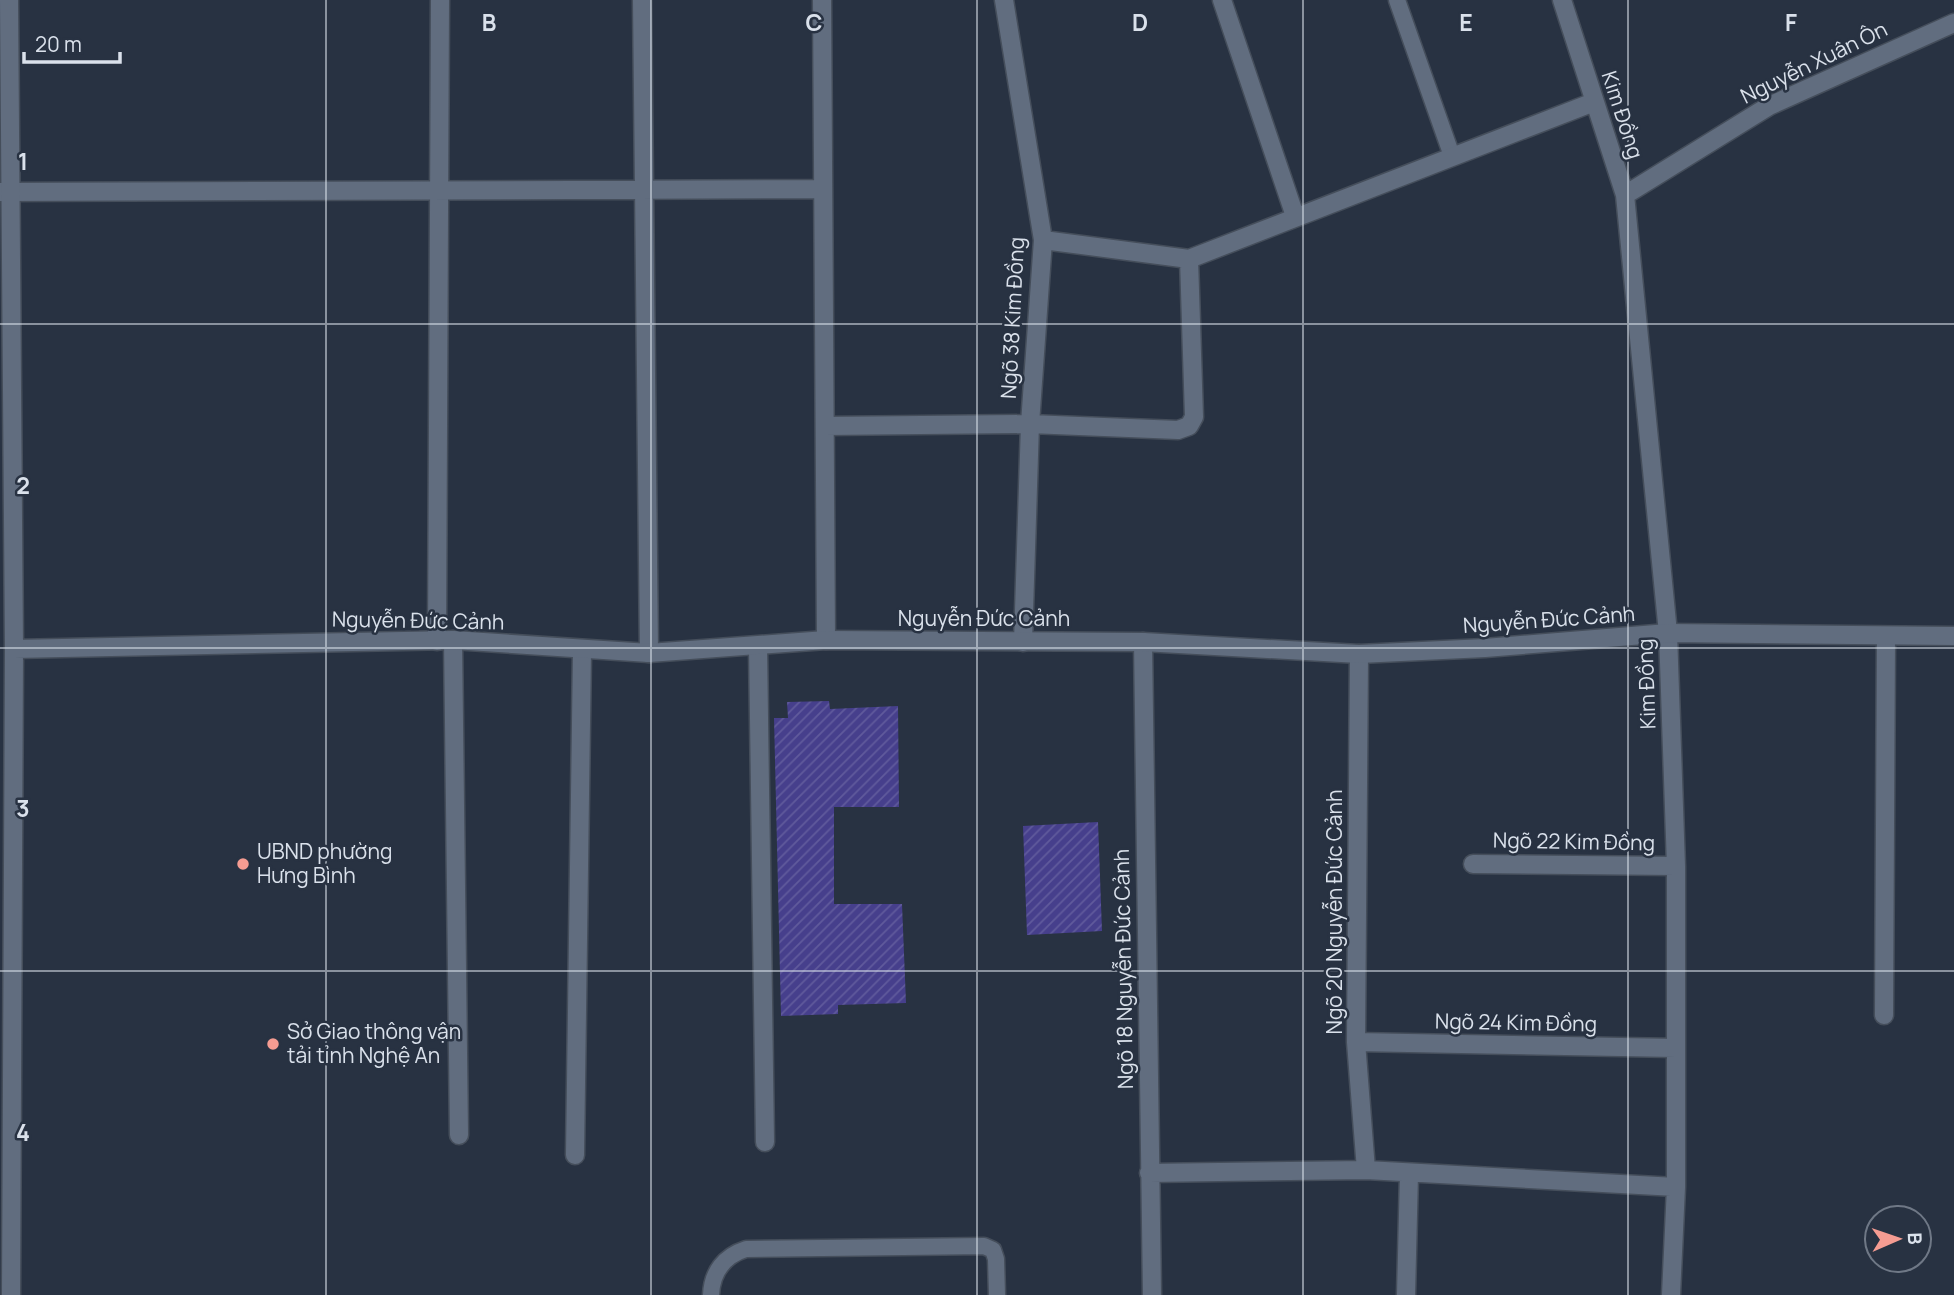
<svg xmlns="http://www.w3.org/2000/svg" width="1954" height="1295" font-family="Manrope,sans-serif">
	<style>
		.building { fill: url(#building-hatch) }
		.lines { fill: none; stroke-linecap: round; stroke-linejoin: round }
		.lane-casing { stroke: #454e5b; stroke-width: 19 }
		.street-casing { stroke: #454e5b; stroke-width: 21 }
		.secondary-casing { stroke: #454e5b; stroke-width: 21 }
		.lane { stroke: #616d7f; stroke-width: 16 }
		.street { stroke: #616d7f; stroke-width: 18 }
		.secondary { stroke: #616d7f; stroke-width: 18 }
		.grid { fill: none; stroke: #dae1eb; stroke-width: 2; stroke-opacity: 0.55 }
		.poi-dot { fill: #f59c92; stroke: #283242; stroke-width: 2.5 }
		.labels { text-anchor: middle; stroke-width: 5; stroke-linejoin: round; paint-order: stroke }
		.street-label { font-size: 21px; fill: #dae1eb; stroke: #283242 }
		.poi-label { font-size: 21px; fill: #dae1eb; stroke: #283242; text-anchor: start }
		.grid-label { font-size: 23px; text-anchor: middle; font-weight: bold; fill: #dae1eb; stroke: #283242; stroke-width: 5; stroke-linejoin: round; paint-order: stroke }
	</style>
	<defs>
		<pattern id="building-hatch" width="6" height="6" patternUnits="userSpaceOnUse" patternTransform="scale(1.75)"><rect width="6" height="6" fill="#463f8c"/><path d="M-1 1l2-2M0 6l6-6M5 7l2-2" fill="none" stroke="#605a9c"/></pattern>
	</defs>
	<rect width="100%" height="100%" fill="#283242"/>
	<path class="building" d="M829,701L830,709L898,706L899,807H834V904H902L906,1003L838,1005V1014L781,1016L774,718H788L787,702Z
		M1098,822L1102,931L1027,935L1023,826Z"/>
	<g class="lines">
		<defs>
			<path id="lane" d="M1397,0L1452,156
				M711,1295C712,1272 724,1256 746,1249L984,1246L993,1250L996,1259L997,1295"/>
			<path id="street" d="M642,0L649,653
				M822,0L826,640
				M1004,0L1043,240L1030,424L1023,642
				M1222,0L1295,216
				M1562,0L1625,195L1668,633L1676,866V1187L1671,1295
				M0,192L823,189
				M1625,195L1769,106L1954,23
				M1043,240L1189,259L1594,102
				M825,426L1030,424L1178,430L1189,426L1194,417L1189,259
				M453,640L459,1135
				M437,641L440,0
				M1143,642L1152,1295
				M758,647L765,1142
				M1359,654L1356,1042L1366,1170
				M1473,864L1676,866
				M1884,1015L1886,636
				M1356,1042L1676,1048
				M575,1155L582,651
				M1149,1173L1366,1170L1676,1187
				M1406,1295L1409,1174"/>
			<path id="secondary" d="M9,0L14,649L11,1295
				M14,649L453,640L649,653L826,640L1143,642L1359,654L1485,648L1668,633L1954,636"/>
		</defs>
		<use href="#lane" class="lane-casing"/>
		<use href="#street" class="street-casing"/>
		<use href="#secondary" class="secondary-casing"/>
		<use href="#lane" class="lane"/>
		<use href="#street" class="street"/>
		<use href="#secondary" class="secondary"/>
	</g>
	<path class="grid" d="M326,0V1295M651,0V1295M977,0V1295M1303,0V1295M1628,0V1295M0,324H1954M0,648H1954M0,971H1954"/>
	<g class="poi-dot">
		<circle cx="243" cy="864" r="7"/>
		<circle cx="273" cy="1044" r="7"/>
	</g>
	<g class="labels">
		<g class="street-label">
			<text transform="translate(1814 63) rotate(-26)" y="7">Nguyễn Xuân Ôn</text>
			<text transform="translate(1622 115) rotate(72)" y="7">Kim Đồng</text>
			<text transform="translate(1013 318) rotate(-87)" y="7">Ngõ 38 Kim Đồng</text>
			<text x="984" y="626">Nguyễn Đức Cảnh</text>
			<text transform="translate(1549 620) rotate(-4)" y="7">Nguyễn Đức Cảnh</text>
			<text transform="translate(418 621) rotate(1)" y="7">Nguyễn Đức Cảnh</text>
			<text transform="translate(1647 684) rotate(-92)" y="7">Kim Đồng</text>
			<text transform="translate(1574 842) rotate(1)" y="7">Ngõ 22 Kim Đồng</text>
			<text transform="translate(1335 912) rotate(-90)" y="7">Ngõ 20 Nguyễn Đức Cảnh</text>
			<text transform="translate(1124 969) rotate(-91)" y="7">Ngõ 18 Nguyễn Đức Cảnh</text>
			<text transform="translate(1516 1023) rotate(1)" y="7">Ngõ 24 Kim Đồng</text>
		</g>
		<g class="poi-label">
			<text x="257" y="859">UBND phường<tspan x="257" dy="24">Hưng Bình</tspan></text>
			<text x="287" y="1039">Sở Giao thông vận<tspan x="287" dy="24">tải tỉnh Nghệ An</tspan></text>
		</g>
	</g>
	<g class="grid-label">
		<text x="489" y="31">B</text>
		<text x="814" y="31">C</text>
		<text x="1140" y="31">D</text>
		<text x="1466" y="31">E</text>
		<text x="1791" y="31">F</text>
		<text x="23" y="170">1</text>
		<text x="23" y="494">2</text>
		<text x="23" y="817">3</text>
		<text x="23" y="1141">4</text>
	</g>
	<g transform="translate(1898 1239) rotate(88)"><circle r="33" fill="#283242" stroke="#6f7886" stroke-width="2"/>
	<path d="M0-5L12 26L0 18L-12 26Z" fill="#f59c92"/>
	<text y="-10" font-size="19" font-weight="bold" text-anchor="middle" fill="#dae1eb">B</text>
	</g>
	<path d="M24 52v10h96v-10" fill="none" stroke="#dae1eb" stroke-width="3.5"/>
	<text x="35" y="52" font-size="21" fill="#dae1eb" stroke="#283242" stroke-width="5" paint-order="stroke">20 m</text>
</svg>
